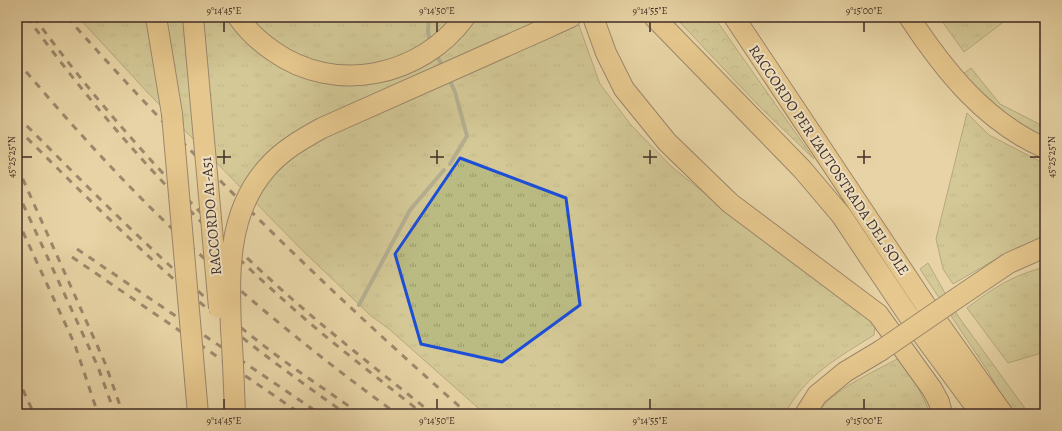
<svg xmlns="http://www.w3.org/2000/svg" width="1062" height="431" font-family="Alegreya,serif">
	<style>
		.grass { fill: url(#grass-tufts); stroke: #7e7454 }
		.forest { fill: url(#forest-crowns); stroke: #7e7454 }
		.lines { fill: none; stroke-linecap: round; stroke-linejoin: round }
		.stream { stroke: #758074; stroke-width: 4 }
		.highway-casing { stroke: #412d25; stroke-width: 22 }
		.highway { stroke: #e4ba72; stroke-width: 20 }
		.rail { stroke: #412d25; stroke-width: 3; stroke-dasharray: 7 7; stroke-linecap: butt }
		.highway-bridge-casing { stroke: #412d25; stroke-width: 22; stroke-linecap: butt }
		.highway-bridge { stroke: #e4ba72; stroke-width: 20 }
		.marked { fill: none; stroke: #1d4ed8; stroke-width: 3; stroke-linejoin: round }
		.ticks { fill: none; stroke: #412d25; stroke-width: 1.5 }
		.labels { text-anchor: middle; stroke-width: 4; stroke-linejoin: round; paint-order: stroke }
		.street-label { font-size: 15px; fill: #412d25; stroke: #efe2c4 }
		.neatline { fill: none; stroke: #412d25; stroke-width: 1.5 }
		.ticks-label { font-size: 10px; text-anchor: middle; fill: #412d25 }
	</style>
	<defs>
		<pattern id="grass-tufts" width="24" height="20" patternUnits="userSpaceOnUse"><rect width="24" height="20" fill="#babb83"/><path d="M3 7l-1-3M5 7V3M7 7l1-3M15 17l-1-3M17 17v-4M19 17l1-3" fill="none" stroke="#99986b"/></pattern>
		<pattern id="forest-crowns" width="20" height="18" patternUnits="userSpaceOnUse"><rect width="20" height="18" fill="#babb83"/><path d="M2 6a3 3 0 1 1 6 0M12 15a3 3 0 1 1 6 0" fill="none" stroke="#99986b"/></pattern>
	</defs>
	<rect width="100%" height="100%" fill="#e7d3a5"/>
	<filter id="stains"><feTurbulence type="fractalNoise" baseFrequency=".005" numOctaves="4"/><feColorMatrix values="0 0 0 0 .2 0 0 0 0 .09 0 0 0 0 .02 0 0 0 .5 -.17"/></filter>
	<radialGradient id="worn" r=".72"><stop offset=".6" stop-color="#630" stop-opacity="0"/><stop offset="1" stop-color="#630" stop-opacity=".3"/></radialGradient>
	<path class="grass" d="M78,17H576L600,84L631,125L672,167L724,209L875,324L874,335C839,357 804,376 785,414H485L389,329L370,315L304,252L149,94Z
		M939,17H1010L964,52Z
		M971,68L1000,104L1045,127V138L995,109L963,74Z
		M967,113L989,135L1045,164V236L1008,252L953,284L943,269L936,239Z
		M928,263L958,316L1029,414H1011L989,373L920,269Z
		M1045,267V352L1008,363L967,308C993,288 1013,275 1045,267Z
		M899,358L910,371L931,414H817C831,390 874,372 899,358Z"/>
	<path class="forest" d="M675,17H714L814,159L759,106Z"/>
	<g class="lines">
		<path class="stream" d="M429,17L428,31L430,42
			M436,54L444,69
			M449,79L455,92L467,136L450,164
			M359,305L410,210L444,170"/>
		<defs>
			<path id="highway" d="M156,17L172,114
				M238,17C247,30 260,42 273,51C335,95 421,77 465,17
				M593,17L606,53L624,89L667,142L730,203L878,314L932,389L939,402L942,414
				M654,17L802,169L841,215L908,315L981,414
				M734,17L925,304L1003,414
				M909,17C944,70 985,122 1045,148
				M549,27L571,17
				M963,294L1009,263L1045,247
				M805,414L817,395L845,372L880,351"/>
		</defs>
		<use href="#highway" class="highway-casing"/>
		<use href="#highway" class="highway"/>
		<path class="rail" d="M27,17C103,122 190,217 287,303C330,342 377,377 423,414
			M34,17C109,120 197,215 292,299C338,339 385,376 433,414
			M67,17C192,158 327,290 468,414
			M17,61C62,114 108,166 158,215C232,287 313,353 397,414
			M17,116C99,198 183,285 276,355C303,375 332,394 360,414
			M17,128C87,198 157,268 234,331C270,360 308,387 346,414
			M17,166L105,363L123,414
			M17,191L98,367L115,414
			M17,219L75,345L98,414
			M77,249L320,414
			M72,257L301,414
			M17,377L34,414"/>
		<defs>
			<path id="highway-bridge" d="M193,17L219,308
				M172,114L198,414
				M880,351L963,294
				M235,414C234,386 233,357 231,329C229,273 227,214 266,169C281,151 302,139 322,128L549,27"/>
		</defs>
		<use href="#highway-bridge" class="highway-bridge-casing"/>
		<use href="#highway-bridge" class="highway-bridge"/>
	</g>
	<path d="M0 0H1062V431H0ZM460,158L566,198L580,305L502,362L421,344L395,254Z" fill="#e7d3a5" fill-opacity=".55" fill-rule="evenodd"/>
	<path class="marked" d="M460,158L566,198L580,305L502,362L421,344L395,254Z"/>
	<path class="ticks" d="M224,22V32M437,22V32M650,22V32M864,22V32M224,150V164M437,150V164M650,150V164M864,150V164M22,157H32M217,157H231M430,157H444M643,157H657M857,157H871M1030,157H1040M224,399V409M437,399V409M650,399V409M864,399V409"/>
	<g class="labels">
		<g class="street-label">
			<text transform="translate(829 160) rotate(56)" y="5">RACCORDO PER L'AUTOSTRADA DEL SOLE</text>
			<text transform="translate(211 216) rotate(-95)" y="5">RACCORDO A1-A51</text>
		</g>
	</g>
	<rect width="1062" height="431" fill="none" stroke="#e7d3a5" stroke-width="44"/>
	<rect x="22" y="22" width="1018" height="387" class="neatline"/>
	<g class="ticks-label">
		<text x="224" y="14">9°14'45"E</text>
		<text x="437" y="14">9°14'50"E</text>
		<text x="650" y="14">9°14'55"E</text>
		<text x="864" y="14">9°15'00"E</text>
		<text transform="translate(11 157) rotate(-90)" y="4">45°25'25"N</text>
		<text transform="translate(1051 157) rotate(-90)" y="4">45°25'25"N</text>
		<text x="224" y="424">9°14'45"E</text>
		<text x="437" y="424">9°14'50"E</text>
		<text x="650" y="424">9°14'55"E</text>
		<text x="864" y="424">9°15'00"E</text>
	</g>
	<rect width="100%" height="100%" filter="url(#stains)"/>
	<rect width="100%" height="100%" fill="url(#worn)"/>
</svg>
